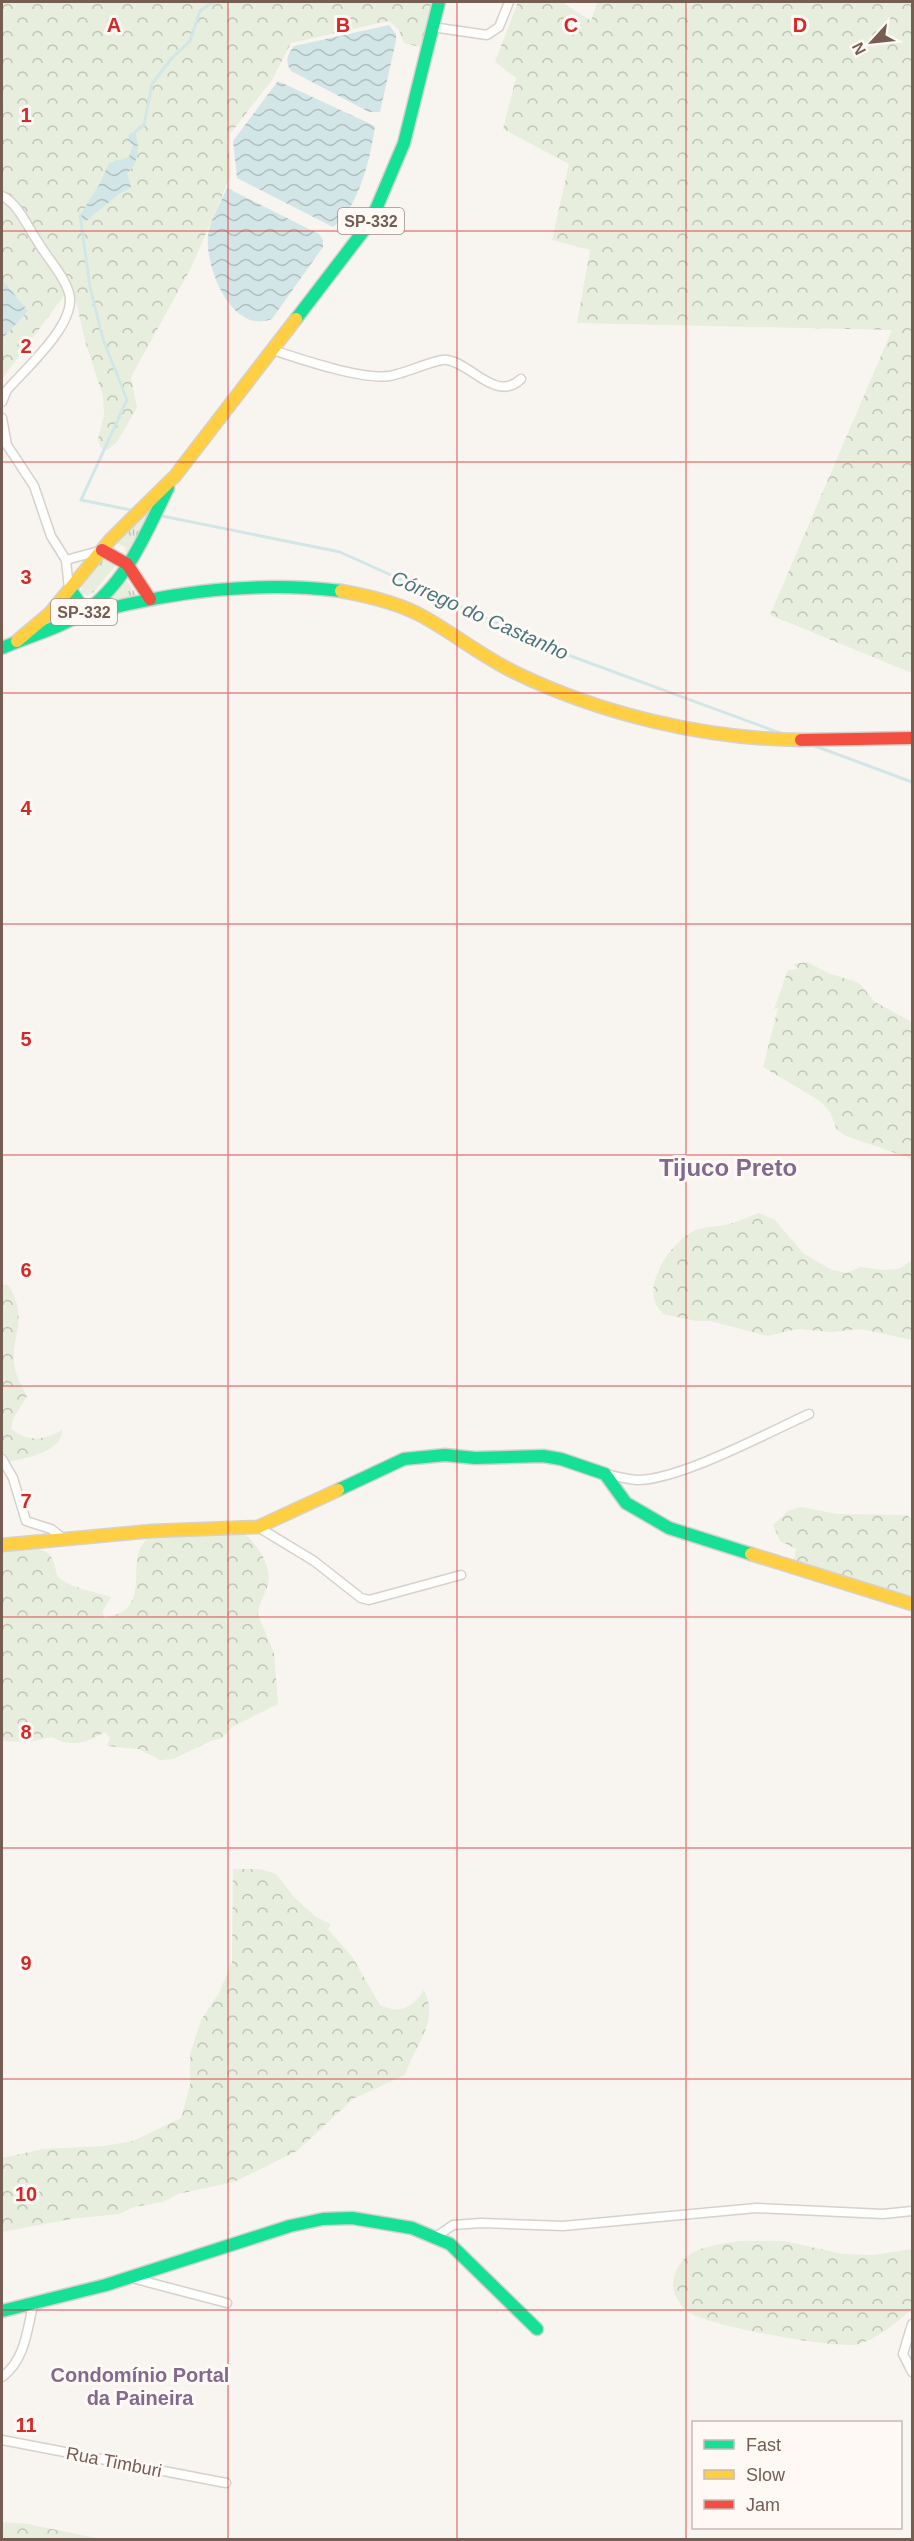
<svg xmlns="http://www.w3.org/2000/svg" width="914" height="2541" font-family="Helvetica,sans-serif">
	<style>
		.grass { fill: url(#grass-tufts) }
		.forest { fill: url(#forest-crowns) }
		.water { fill: url(#water-waves) }
		.lines { fill: none; stroke-linecap: round; stroke-linejoin: round }
		.stream { stroke: #d3e6e7; stroke-width: 3 }
		.street-casing { stroke: #d6d1cc; stroke-width: 11 }
		.fast-casing { stroke: #d6d1cb; stroke-width: 15 }
		.slow-casing { stroke: #d6d1cb; stroke-width: 15 }
		.jam-casing { stroke: #d6d1cb; stroke-width: 15 }
		.street { stroke: #fefefd; stroke-width: 8 }
		.fast { stroke: #16e098; stroke-width: 12 }
		.slow { stroke: #ffcf43; stroke-width: 12 }
		.jam { stroke: #f24e42; stroke-width: 12 }
		.grid { fill: none; stroke: #d62828; stroke-width: 1.5; stroke-opacity: 0.55 }
		.labels { text-anchor: middle; stroke-width: 6; stroke-linejoin: round; paint-order: stroke }
		.shield { fill: #fef9f4; stroke: #9e8c83; stroke-width: 1.5 }
		.shield-label { font-size: 16px; font-weight: bold; fill: #755d52 }
		.street-label { font-size: 18px; fill: #755d52; stroke: #fef9f4 }
		.water-label { font-size: 20px; font-style: italic; fill: #4a777f; stroke: #fef9f4 }
		.neighbourhood-label { font-size: 20px; font-weight: bold; fill: #826a8f; stroke: #fef9f4 }
		.district-label { font-size: 24px; font-weight: bold; fill: #826a8f; stroke: #fef9f4 }
		.grid-label { font-size: 20px; text-anchor: middle; font-weight: bold; fill: #d62828; stroke: #fef9f4; stroke-width: 6; stroke-linejoin: round; paint-order: stroke }
	</style>
	<defs>
		<pattern id="grass-tufts" width="24" height="20" patternUnits="userSpaceOnUse" patternTransform="scale(1.5)"><rect width="24" height="20" fill="#e7eedd"/><path d="M3 7l-1-3M5 7V3M7 7l1-3M15 17l-1-3M17 17v-4M19 17l1-3" fill="none" stroke="#c0c4b6"/></pattern>
		<pattern id="forest-crowns" width="20" height="18" patternUnits="userSpaceOnUse" patternTransform="scale(1.5)"><rect width="20" height="18" fill="#e7eedd"/><path d="M2 6a3 3 0 1 1 6 0M12 15a3 3 0 1 1 6 0" fill="none" stroke="#c0c4b6"/></pattern>
		<pattern id="water-waves" width="16" height="10" patternUnits="userSpaceOnUse" patternTransform="scale(1.5)"><rect width="16" height="10" fill="#d3e6e7"/><path d="M0 5q4-4 8 0t8 0" fill="none" stroke="#b0bebe"/></pattern>
	</defs>
	<rect width="100%" height="100%" fill="#f8f5f1"/>
	<path class="grass" d="M160,498L126,553L125,547L114,542Z
		M106,557L116,565L93,593L86,595L81,592L83,579Z
		M125,578L137,596L101,605Z"/>
	<path class="forest" d="M2,2H433L420,47L404,43L399,30L389,21L291,43L272,80L230,134L228,141L231,175L191,268L131,377L137,408L117,442L108,450L101,448L98,439L104,415L103,396L86,344L72,285L2,379Z
		M518,2H562L591,21L597,2H912V673L770,615L892,330L577,323L590,250L552,240L569,164L503,129L516,78L495,62Z
		M807,962L828,973L859,983L875,1002L912,1022V1161L907,1157L846,1136L837,1130L830,1112L820,1101L763,1067L778,1008L774,1009L788,970L798,969L793,964Z
		M759,1213L775,1220L803,1253L830,1269L846,1273L861,1267L883,1270L899,1269L912,1260V1340L861,1329L831,1332L798,1329L768,1336L710,1321H696L663,1314C661,1311 656,1306 655,1302C646,1278 675,1238 696,1230C707,1226 721,1227 733,1223C742,1220 750,1216 759,1213Z
		M3,1284L9,1286C30,1321 9,1336 15,1369C17,1378 23,1388 27,1396L13,1419L11,1429C29,1442 42,1441 62,1430C64,1452 18,1461 2,1462Z
		M801,1507L838,1514L907,1515L912,1520V1606L794,1560L796,1549L780,1541L773,1525L788,1511Z
		M244,1533C258,1546 274,1567 267,1588C263,1597 259,1604 258,1615L274,1653L278,1704L232,1727L221,1739L213,1740L173,1759L161,1760L138,1749L107,1746L110,1738L105,1732C87,1743 71,1748 52,1737L27,1742L2,1741V1547C17,1546 45,1543 53,1560C57,1568 54,1575 62,1580C75,1589 96,1592 111,1597L103,1611L104,1619C113,1614 122,1615 129,1606C146,1584 123,1548 156,1534Z
		M233,1869H261L276,1874L294,1897L316,1917L331,1924L328,1929L353,1958L380,2005C400,2015 413,2007 424,1990C440,2022 415,2044 405,2075L353,2099L297,2151L234,2182L178,2194L163,2202L134,2207L119,2214L71,2219L2,2232V2158L43,2149L104,2146L133,2141L181,2118L190,2085V2054L201,2020L219,1993L232,1962Z
		M739,2241H784L843,2254L873,2255L912,2249V2309C897,2322 879,2338 859,2344C837,2350 710,2326 690,2313C681,2307 672,2294 673,2283C678,2248 709,2246 739,2241Z
		M2,2522L28,2524L101,2539H2Z"/>
	<path class="water" d="M389,25L396,34V41L380,112H369L291,71C284,61 288,54 294,46Z
		M278,81L375,126C371,156 359,208 333,227L237,178L233,141Z
		M135,132C140,146 139,164 127,173L131,187L119,194L85,222L80,215L99,185L109,163L129,157L133,145L128,140L129,134Z
		M227,188L319,234L323,240V247L272,319C231,335 205,267 208,236C209,221 221,202 227,188Z
		M2,279L28,311L2,339Z"/>
	<g class="lines">
		<path class="stream" d="M135,132L144,125L152,84L171,59L190,41L200,11L213,2
			M80,215L90,287L103,339L127,400L81,500L131,510
			M162,516L340,552L568,655L783,734
			M815,746L912,782"/>
		<defs>
			<path id="street" d="M432,27L487,35L499,27L509,2
				M2,196C18,203 28,228 38,242C47,258 64,275 69,293C78,323 25,369 7,390L2,402
				M273,350C300,359 362,380 389,376C404,374 438,358 447,360C471,363 496,403 521,379
				M2,418L7,445L34,486L51,536L66,560L69,589
				M66,560L99,551
				M2,1459L13,1478L26,1521L51,1529L64,1539
				M605,1474C615,1476 626,1479 637,1480C680,1480 767,1433 809,1414
				M258,1527L314,1561L361,1598L369,1600L461,1575
				M437,2236L453,2225L481,2223L563,2226L756,2208L883,2214L912,2211
				M132,2278L227,2303
				M912,2324L903,2354L912,2372
				M2,2377C25,2360 27,2331 33,2305
				M2,2440L226,2483"/>
			<path id="fast" d="M296,319L371,221L404,143L439,2
				M70,589L85,611L95,612C177,591 256,581 341,591
				M2,648C29,636 58,629 83,613C126,584 146,533 168,488
				M338,1490L404,1459L445,1455L475,1458L543,1456L561,1459L605,1474L626,1503L669,1528L751,1554
				M2,2311L106,2285L290,2226L323,2219L352,2218L412,2228L450,2244L537,2329"/>
			<path id="slow" d="M341,591C369,596 399,603 424,617C454,634 482,656 514,672C600,714 705,739 801,740
				M17,641L50,613L111,539L175,476L296,319
				M2,1545L152,1531L258,1527L338,1490
				M751,1554L912,1604"/>
			<path id="jam" d="M102,550L127,564L150,599
				M801,740L912,738"/>
		</defs>
		<use href="#street" class="street-casing"/>
		<use href="#fast" class="fast-casing"/>
		<use href="#slow" class="slow-casing"/>
		<use href="#jam" class="jam-casing"/>
		<use href="#street" class="street"/>
		<use href="#fast" class="fast"/>
		<use href="#slow" class="slow"/>
		<use href="#jam" class="jam"/>
	</g>
	<path class="grid" d="M228,2V2540M457,2V2540M686,2V2540M2,231H912M2,462H912M2,693H912M2,924H912M2,1155H912M2,1386H912M2,1617H912M2,1848H912M2,2079H912M2,2310H912"/>
	<g class="labels">
		<g class="shield">
			<rect x="338" y="208" width="66" height="26" rx="4.5"/>
			<rect x="51" y="599" width="66" height="26" rx="4.5"/>
		</g>
		<g class="shield-label">
			<text x="371" y="227">SP-332</text>
			<text x="84" y="618">SP-332</text>
		</g>
		<g class="street-label">
			<text transform="translate(114 2462) rotate(11)" y="6">Rua Timburi</text>
		</g>
		<g class="water-label">
			<text transform="translate(480 615) rotate(24)" y="7">Córrego do Castanho</text>
		</g>
		<g class="neighbourhood-label">
			<text x="140" y="2382">Condomínio Portal<tspan x="140" dy="23">da Paineira</tspan></text>
		</g>
		<g class="district-label">
			<text x="728" y="1176">Tijuco Preto</text>
		</g>
	</g>
	<g class="grid-label">
		<text x="114" y="32">A</text>
		<text x="343" y="32">B</text>
		<text x="571" y="32">C</text>
		<text x="800" y="32">D</text>
		<text x="26" y="122">1</text>
		<text x="26" y="353">2</text>
		<text x="26" y="584">3</text>
		<text x="26" y="815">4</text>
		<text x="26" y="1046">5</text>
		<text x="26" y="1277">6</text>
		<text x="26" y="1508">7</text>
		<text x="26" y="1739">8</text>
		<text x="26" y="1970">9</text>
		<text x="26" y="2201">10</text>
		<text x="26" y="2432">11</text>
	</g>
	<rect width="914" height="2541" fill="none" stroke="#755d52" stroke-width="6"/>
	<rect x="692" y="2421" width="210" height="108" fill="#fef9f4" stroke="#c7bbb3" stroke-width="1.5"/>
	<rect x="704" y="2440" width="30" height="9" fill="#16e098" stroke="#c7bbb3" stroke-width="1.5"/>
	<text x="746" y="2451" font-size="18" fill="#755d52">Fast</text>
	<rect x="704" y="2470" width="30" height="9" fill="#ffcf43" stroke="#c7bbb3" stroke-width="1.5"/>
	<text x="746" y="2481" font-size="18" fill="#755d52">Slow</text>
	<rect x="704" y="2500" width="30" height="9" fill="#f24e42" stroke="#c7bbb3" stroke-width="1.5"/>
	<text x="746" y="2511" font-size="18" fill="#755d52">Jam</text>
	<g transform="translate(872 42) rotate(243)" stroke="#fef9f4" stroke-width="4.5" paint-order="stroke">
	<path d="M0-4.5L10 22L0 15L-10 22Z" fill="#755d52"/>
	<text y="-9" font-size="16" font-weight="bold" text-anchor="middle" fill="#755d52">N</text>
	</g>
</svg>
